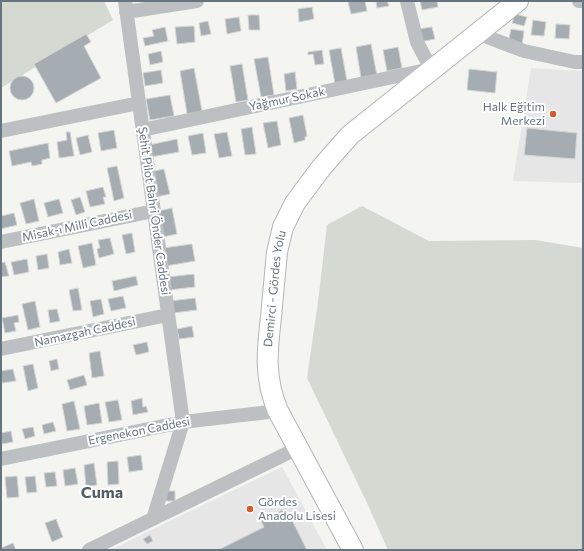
<svg xmlns="http://www.w3.org/2000/svg" width="584" height="551" font-family="Commissioner,sans-serif">
	<style>
		.built { fill: #e5e6e5 }
		.green { fill: #d4d9d1 }
		.building { fill: #a6adb2; stroke: #d6d6d4 }
		.lines { fill: none; stroke-linecap: round; stroke-linejoin: round }
		.secondary-casing { stroke: #b1b5b9; stroke-width: 22 }
		.street { stroke: #bcc0c3; stroke-width: 14 }
		.secondary { stroke: #fff; stroke-width: 20 }
		.poi-dot { fill: #d45a31; stroke: #fff; stroke-width: 1.5 }
		.labels { text-anchor: middle; stroke-width: 4; stroke-linejoin: round; paint-order: stroke }
		.street-label { font-size: 12px; fill: #667480; stroke: #fff }
		.poi-label { font-size: 12px; fill: #667480; stroke: #fff; text-anchor: end }
		.district-label { font-size: 16px; font-weight: bold; fill: #535d65; stroke: #fff }
	</style>
	<rect width="100%" height="100%" fill="#f4f5f1"/>
	<path class="built" d="M531,68L583,71V183L513,181Z
		M282,467L327,550H110Z"/>
	<path class="green" d="M1,1H104L113,20L1,88Z
		M362,206L429,241L535,240L583,248V550H388L367,503L307,378L318,302L327,225Z"/>
	<path class="building" d="M354,1H365L367,11L351,14L348,2Z
		M376,1H387L389,6L377,8Z
		M420,1H437L438,7L422,10Z
		M312,7L314,19L299,22L298,9Z
		M515,14L527,17L524,26L512,23Z
		M248,15H259L260,30H249Z
		M239,17L241,31L227,34L225,19Z
		M533,20L546,22L544,36L531,35Z
		M208,21L211,34L201,36L199,23Z
		M556,24L570,25L569,39L555,38Z
		M194,26L195,42L177,44L175,27Z
		M165,27L168,41L145,46L143,38L154,36L152,30Z
		M432,27L435,39L420,42L418,29Z
		M511,29L524,31L522,46L508,43Z
		M86,34L91,42L84,46L101,78L56,103L34,64Z
		M371,44L377,76L361,78L356,47Z
		M398,47L402,68L387,71L383,50Z
		M341,48L347,81L335,84L329,50Z
		M322,50L324,64L315,65L313,54L308,55V52Z
		M161,51L163,62L150,65L148,54Z
		M268,57L274,95L261,97L254,59Z
		M242,64L248,100L236,102L230,66Z
		M194,68L202,111L187,114L180,71Z
		M469,69L497,72L495,93L467,90Z
		M161,70L163,83L145,86L143,73Z
		M295,72L297,89L286,91L284,74Z
		M10 88a12 12 0 1 1 24 0a12 12 0 1 1-24 0Z
		M170,95L174,116L150,120L146,99Z
		M303,115L307,136L305,137V140L294,143L289,118Z
		M277,121L281,145L268,148L263,123Z
		M252,127L256,154L245,155L241,129Z
		M527,128L577,133L575,159L524,155Z
		M114,130L117,148L101,151L98,133Z
		M66,132H70L74,156L59,158L57,142L67,140Z
		M227,132L232,156L219,158L214,134Z
		M203,133L206,153L192,155L188,136Z
		M88,135L92,152L80,155L76,138Z
		M177,139L179,152L151,157L149,145Z
		M48,143L50,158L42,160V164L32,166L31,162L12,166L9,151Z
		M117,166L124,198L114,201L107,168Z
		M164,169L170,194L156,197L154,171Z
		M103,187L106,197H103L105,204L90,207L86,191Z
		M80,197L85,212L76,215L71,200Z
		M34,199L39,221L26,224L20,203Z
		M59,199L63,213L48,217L44,203Z
		M172,208L177,234L163,237L158,211Z
		M14,213L17,225L1,229V216Z
		M132,233L135,252L126,254L122,235Z
		M110,238L114,254L99,258L97,249L100,248L98,240Z
		M92,243L96,265L83,268L78,246Z
		M192,244L195,261L166,266L163,248Z
		M69,249L72,263L60,265L58,252Z
		M47,254L49,268L38,270L36,256Z
		M27,259L29,272L14,275L11,262Z
		M5,262L9,276L1,277V263Z
		M194,274L195,287L169,290L168,277Z
		M136,276L138,285L114,291L112,281Z
		M78,288L82,310L73,311L69,290Z
		M123,296L126,308L111,311L108,299Z
		M195,298L197,310L173,313L171,301Z
		M101,299L104,314L93,317L90,301Z
		M35,301L40,327L28,330L22,304Z
		M57,309L60,321L50,323L48,310Z
		M18,315L19,322L14,323L16,331L5,333L2,318Z
		M192,326L194,337L179,339L177,329Z
		M147,342L149,352L136,355L133,345Z
		M100,351L104,376L92,378L89,353Z
		M57,359L59,369L51,371L49,361Z
		M33,364L38,388L28,391L23,366Z
		M13,369L16,381L2,383L1,371Z
		M84,375L87,385L70,390L67,380Z
		M142,398L143,407L146,406L148,412L133,415L131,401Z
		M118,400L122,420L109,422L105,402Z
		M74,401L80,429L67,431L62,404Z
		M99,403L102,423L87,425L84,406Z
		M53,422L56,431L44,434L42,425Z
		M33,427L35,436L25,439L22,429Z
		M11,431L13,442L2,444L1,433Z
		M141,455L143,470L129,472L127,457Z
		M118,461L119,484L108,485L107,462Z
		M94,463L97,485L86,487L84,465Z
		M75,468L78,484L65,486L63,470Z
		M55,472L57,486L46,487L44,473Z
		M17,476L19,497L7,498L5,477Z
		M35,476L37,492L27,493L25,477Z
		M166,491H175V501H166Z
		M286,508L307,550H218L264,527L261,521Z
		M56,519L63,537L52,542L45,523Z
		M150,535L153,541L147,544L143,539Z
		M13,543L16,550H1V548Z"/>
	<g class="lines">
		<defs>
			<g id="secondary">
				<path id="s1" d="M353,550L278,411C264,378 267,351 271,317C273,295 275,273 277,252L283,227L295,203L321,168L350,135L518,1"/>
			</g>
		</defs>
		<use href="#secondary" class="secondary-casing"/>
		<path class="street" d="M125,1L183,422L153,519
			M579,1H583
			M126,12L197,1
			M477,33L524,51L575,62H583
			M142,130L431,69L417,42L407,1
			M1,131L139,103
			M1,242L154,211
			M1,349L168,315
			M1,459L183,422L278,411
			M89,550L298,448"/>
		<use href="#secondary" class="secondary"/>
	</g>
	<g class="poi-dot">
		<circle cx="553" cy="114" r="4"/>
		<circle cx="250" cy="509" r="4"/>
	</g>
	<g class="labels">
		<g class="street-label">
			<text transform="translate(287 99) rotate(-12)" y="4">Yağmur Sokak</text>
			<text transform="translate(154 211) rotate(82)" y="4">Şehit Pilot Bahri Önder Caddesi</text>
			<text transform="translate(77 226) rotate(-12)" y="4">Misak-ı Milli Caddesi</text>
			<text dy="4" stroke="none"><textPath href="#s1" startOffset="282">Demirci - Gördes Yolu</textPath></text>
			<text transform="translate(85 332) rotate(-12)" y="4">Namazgah Caddesi</text>
			<text transform="translate(139 431) rotate(-11)" y="4">Ergenekon Caddesi</text>
		</g>
		<g class="poi-label">
			<text x="545" y="111">Halk Eğitim<tspan x="545" dy="14">Merkezi</tspan></text>
			<text x="258" y="506" text-anchor="start">Gördes<tspan x="258" dy="14">Anadolu Lisesi</tspan></text>
		</g>
		<g class="district-label">
			<text x="102" y="498">Cuma</text>
		</g>
	</g>
	<rect width="584" height="551" fill="none" stroke="#667480" stroke-width="4"/>
</svg>
